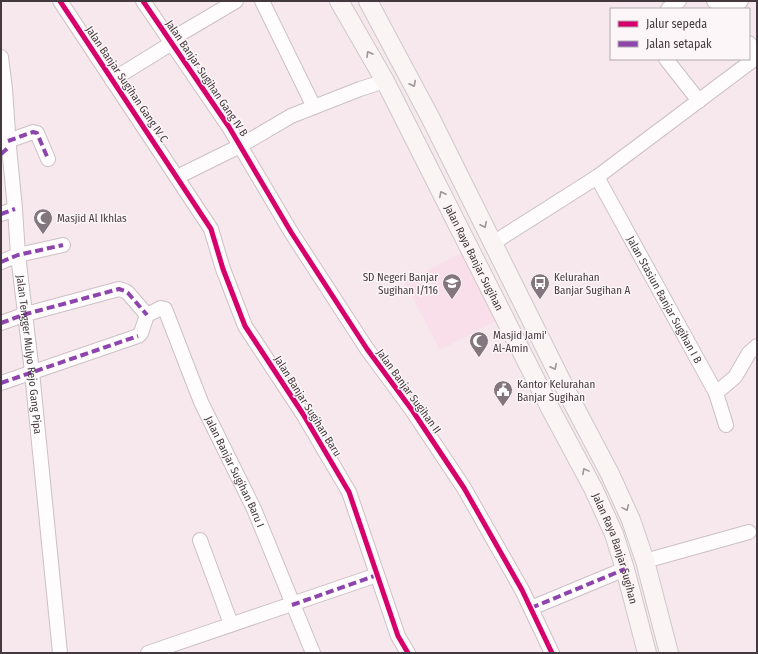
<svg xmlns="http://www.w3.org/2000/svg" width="758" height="654" font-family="'Fira Sans Condensed',sans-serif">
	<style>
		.built { fill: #f9dfea }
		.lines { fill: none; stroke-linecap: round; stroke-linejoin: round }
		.minor-casing { stroke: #ccc0c5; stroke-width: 16 }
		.major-casing { stroke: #cfc8cb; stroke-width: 20 }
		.minor { stroke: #fefcfc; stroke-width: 14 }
		.major { stroke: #faf4f5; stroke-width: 18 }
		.quiet { stroke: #8e44ad; stroke-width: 4; stroke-dasharray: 8 4; stroke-linecap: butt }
		.cycleway-casing { stroke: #fcf6f8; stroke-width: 8 }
		.cycleway { stroke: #d6006c; stroke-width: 5 }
		.oneway { stroke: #9f969a }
		.labels { text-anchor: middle; stroke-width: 3; stroke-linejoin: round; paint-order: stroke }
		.street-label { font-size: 11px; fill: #44393e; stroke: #fcf6f8 }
		.poi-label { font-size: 11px; fill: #44393e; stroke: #fcf6f8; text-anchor: start }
	</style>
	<rect width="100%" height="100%" fill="#f7e8ee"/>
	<path class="built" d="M465,251L500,319L440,350L404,282Z"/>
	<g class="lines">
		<defs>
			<g id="minor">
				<path d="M60,1L211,229L223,269L245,326L303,414L349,492L398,636L408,653"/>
				<path d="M143,1L229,127L291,232L367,349L412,410L464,488L522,590L552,653"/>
				<path d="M262,1L314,107"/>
				<path d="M714,1L725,9"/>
				<path d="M668,9L679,1"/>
				<path d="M731,9L741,1"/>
				<path d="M170,40L236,1"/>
				<path d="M749,43L757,55"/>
				<path id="s1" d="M1,57L5,89L9,147L15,209L18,255L32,372L60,653"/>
				<path d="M666,59L699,101"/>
				<path d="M112,80L172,43"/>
				<path d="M8,141L33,132L37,133L48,159"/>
				<path d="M177,177L240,146L291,116L360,89L385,81"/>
				<path id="s2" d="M597,177L716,393L726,425"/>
				<path d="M1,214L15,209"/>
				<path d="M493,243L597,177L757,57"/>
				<path d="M1,262L18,255L63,245"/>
				<path id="s3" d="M147,315L161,308L165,309L201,402L254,509L313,653"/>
				<path d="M1,323L26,314L119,289L125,291L128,293L147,315"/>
				<path d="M1,383L138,336L141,333L147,315"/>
				<path d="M716,393L735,377L749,353L757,346"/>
				<path d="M200,540L231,624"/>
				<path d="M645,561L749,532"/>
				<path d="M531,608L625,569"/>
				<path d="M148,653L377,575"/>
			</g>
			<g id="major">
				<path id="s4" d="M339,1L385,81L550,408L593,488L614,534L625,569L647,653"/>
				<path d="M368,1L430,117L570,398L610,474L631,520L645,561L669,653"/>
			</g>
		</defs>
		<use href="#minor" class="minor-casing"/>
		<use href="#major" class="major-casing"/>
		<use href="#minor" class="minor"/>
		<use href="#major" class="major"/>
		<path class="quiet" d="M8,141L33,132L37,133L48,159
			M1,154L9,147
			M1,214L15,209
			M1,262L18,255L63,245
			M1,323L26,314L119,289L125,291L128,293L147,315
			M1,383L138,336
			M292,605L377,575
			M531,608L625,569"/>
		<defs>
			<path id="cycleway" d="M60,1L211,229L223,269L245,326L303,414L349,492L398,636L408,653
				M143,1L229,127L291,232L367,349L412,410L464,488L522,590L552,653"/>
		</defs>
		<use href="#cycleway" class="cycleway-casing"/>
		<use href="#cycleway" class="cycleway"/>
	</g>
	<defs><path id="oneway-chevron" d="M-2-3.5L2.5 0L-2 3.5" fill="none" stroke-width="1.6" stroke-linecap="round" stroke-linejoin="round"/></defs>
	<g class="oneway">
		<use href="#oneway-chevron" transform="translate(369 54) rotate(-120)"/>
		<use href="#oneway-chevron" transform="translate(413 84) rotate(63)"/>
		<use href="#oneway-chevron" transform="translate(442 194) rotate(-117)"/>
		<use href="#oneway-chevron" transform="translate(484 225) rotate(64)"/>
		<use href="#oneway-chevron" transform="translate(554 367) rotate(64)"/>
		<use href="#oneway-chevron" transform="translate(585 471) rotate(-118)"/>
		<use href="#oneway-chevron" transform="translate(626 508) rotate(66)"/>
	</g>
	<defs>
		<symbol id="mosque-pin" viewBox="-11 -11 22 30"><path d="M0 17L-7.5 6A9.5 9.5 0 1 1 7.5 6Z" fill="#83767c" stroke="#fcf6f8"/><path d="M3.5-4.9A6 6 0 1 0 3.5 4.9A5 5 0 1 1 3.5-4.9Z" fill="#fff"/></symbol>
		<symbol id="school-pin" viewBox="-11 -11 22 30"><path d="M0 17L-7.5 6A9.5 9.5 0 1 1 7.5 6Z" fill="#83767c" stroke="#fcf6f8"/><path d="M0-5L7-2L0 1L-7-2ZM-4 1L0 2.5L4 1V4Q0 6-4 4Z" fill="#fff"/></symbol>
		<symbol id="bus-pin" viewBox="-11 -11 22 30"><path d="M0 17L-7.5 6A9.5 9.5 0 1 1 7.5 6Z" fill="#83767c" stroke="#fcf6f8"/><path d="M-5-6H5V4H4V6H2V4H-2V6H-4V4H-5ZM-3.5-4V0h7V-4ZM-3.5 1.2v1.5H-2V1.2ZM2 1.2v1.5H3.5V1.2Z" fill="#fff"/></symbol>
		<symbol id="civic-pin" viewBox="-11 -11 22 30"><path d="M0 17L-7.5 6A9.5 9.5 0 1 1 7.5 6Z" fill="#83767c" stroke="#fcf6f8"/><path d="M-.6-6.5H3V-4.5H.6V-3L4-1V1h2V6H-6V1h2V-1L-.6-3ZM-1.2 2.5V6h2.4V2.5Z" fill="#fff"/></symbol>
	</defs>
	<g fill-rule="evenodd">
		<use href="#mosque-pin" x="32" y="207" width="22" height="30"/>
		<use href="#school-pin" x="441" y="272" width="22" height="30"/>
		<use href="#bus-pin" x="529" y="272" width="22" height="30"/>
		<use href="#mosque-pin" x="468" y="330" width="22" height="30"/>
		<use href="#civic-pin" x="492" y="379" width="22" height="30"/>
	</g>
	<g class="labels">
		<g class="street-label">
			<text transform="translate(207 78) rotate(56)" y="4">Jalan Banjar Sugihan Gang IV B</text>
			<text transform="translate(127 84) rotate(56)" y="4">Jalan Banjar Sugihan Gang IV C</text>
			<text dy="4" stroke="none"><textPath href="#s4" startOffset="290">Jalan Raya Banjar Sugihan</textPath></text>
			<text dy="4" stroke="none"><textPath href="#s2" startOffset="140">Jalan Stasiun Banjar Sugihan I B</textPath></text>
			<text dy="4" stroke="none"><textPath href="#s1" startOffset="299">Jalan Tengger Mulyo Rejo Gang Pipa</textPath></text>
			<text transform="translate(409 391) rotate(54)" y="4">Jalan Banjar Sugihan II</text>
			<text transform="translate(308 406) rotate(58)" y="4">Jalan Banjar Sugihan Baru</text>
			<text dy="4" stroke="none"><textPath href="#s3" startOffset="197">Jalan Banjar Sugihan Baru I</textPath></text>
			<text dy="4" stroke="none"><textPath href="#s4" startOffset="614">Jalan Raya Banjar Sugihan</textPath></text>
		</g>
		<g class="poi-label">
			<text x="57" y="222">Masjid Al Ikhlas</text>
			<text x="438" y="281" text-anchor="end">SD Negeri Banjar<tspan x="438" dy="13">Sugihan I/116</tspan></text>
			<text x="554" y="281">Kelurahan<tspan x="554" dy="13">Banjar Sugihan A</tspan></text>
			<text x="493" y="339">Masjid Jami'<tspan x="493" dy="13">Al-Amin</tspan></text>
			<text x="517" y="388">Kantor Kelurahan<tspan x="517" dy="13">Banjar Sugihan</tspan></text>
		</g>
	</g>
	<rect width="758" height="654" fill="none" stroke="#44393e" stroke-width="4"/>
	<rect x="610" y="8" width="140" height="52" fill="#fcf6f8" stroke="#b2aaae"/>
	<rect x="618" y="21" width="20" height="6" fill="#d6006c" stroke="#b2aaae"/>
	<text x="646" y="28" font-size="12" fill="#44393e">Jalur sepeda</text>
	<rect x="618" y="41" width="20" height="6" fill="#8e44ad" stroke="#b2aaae"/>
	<text x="646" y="48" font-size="12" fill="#44393e">Jalan setapak</text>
</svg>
